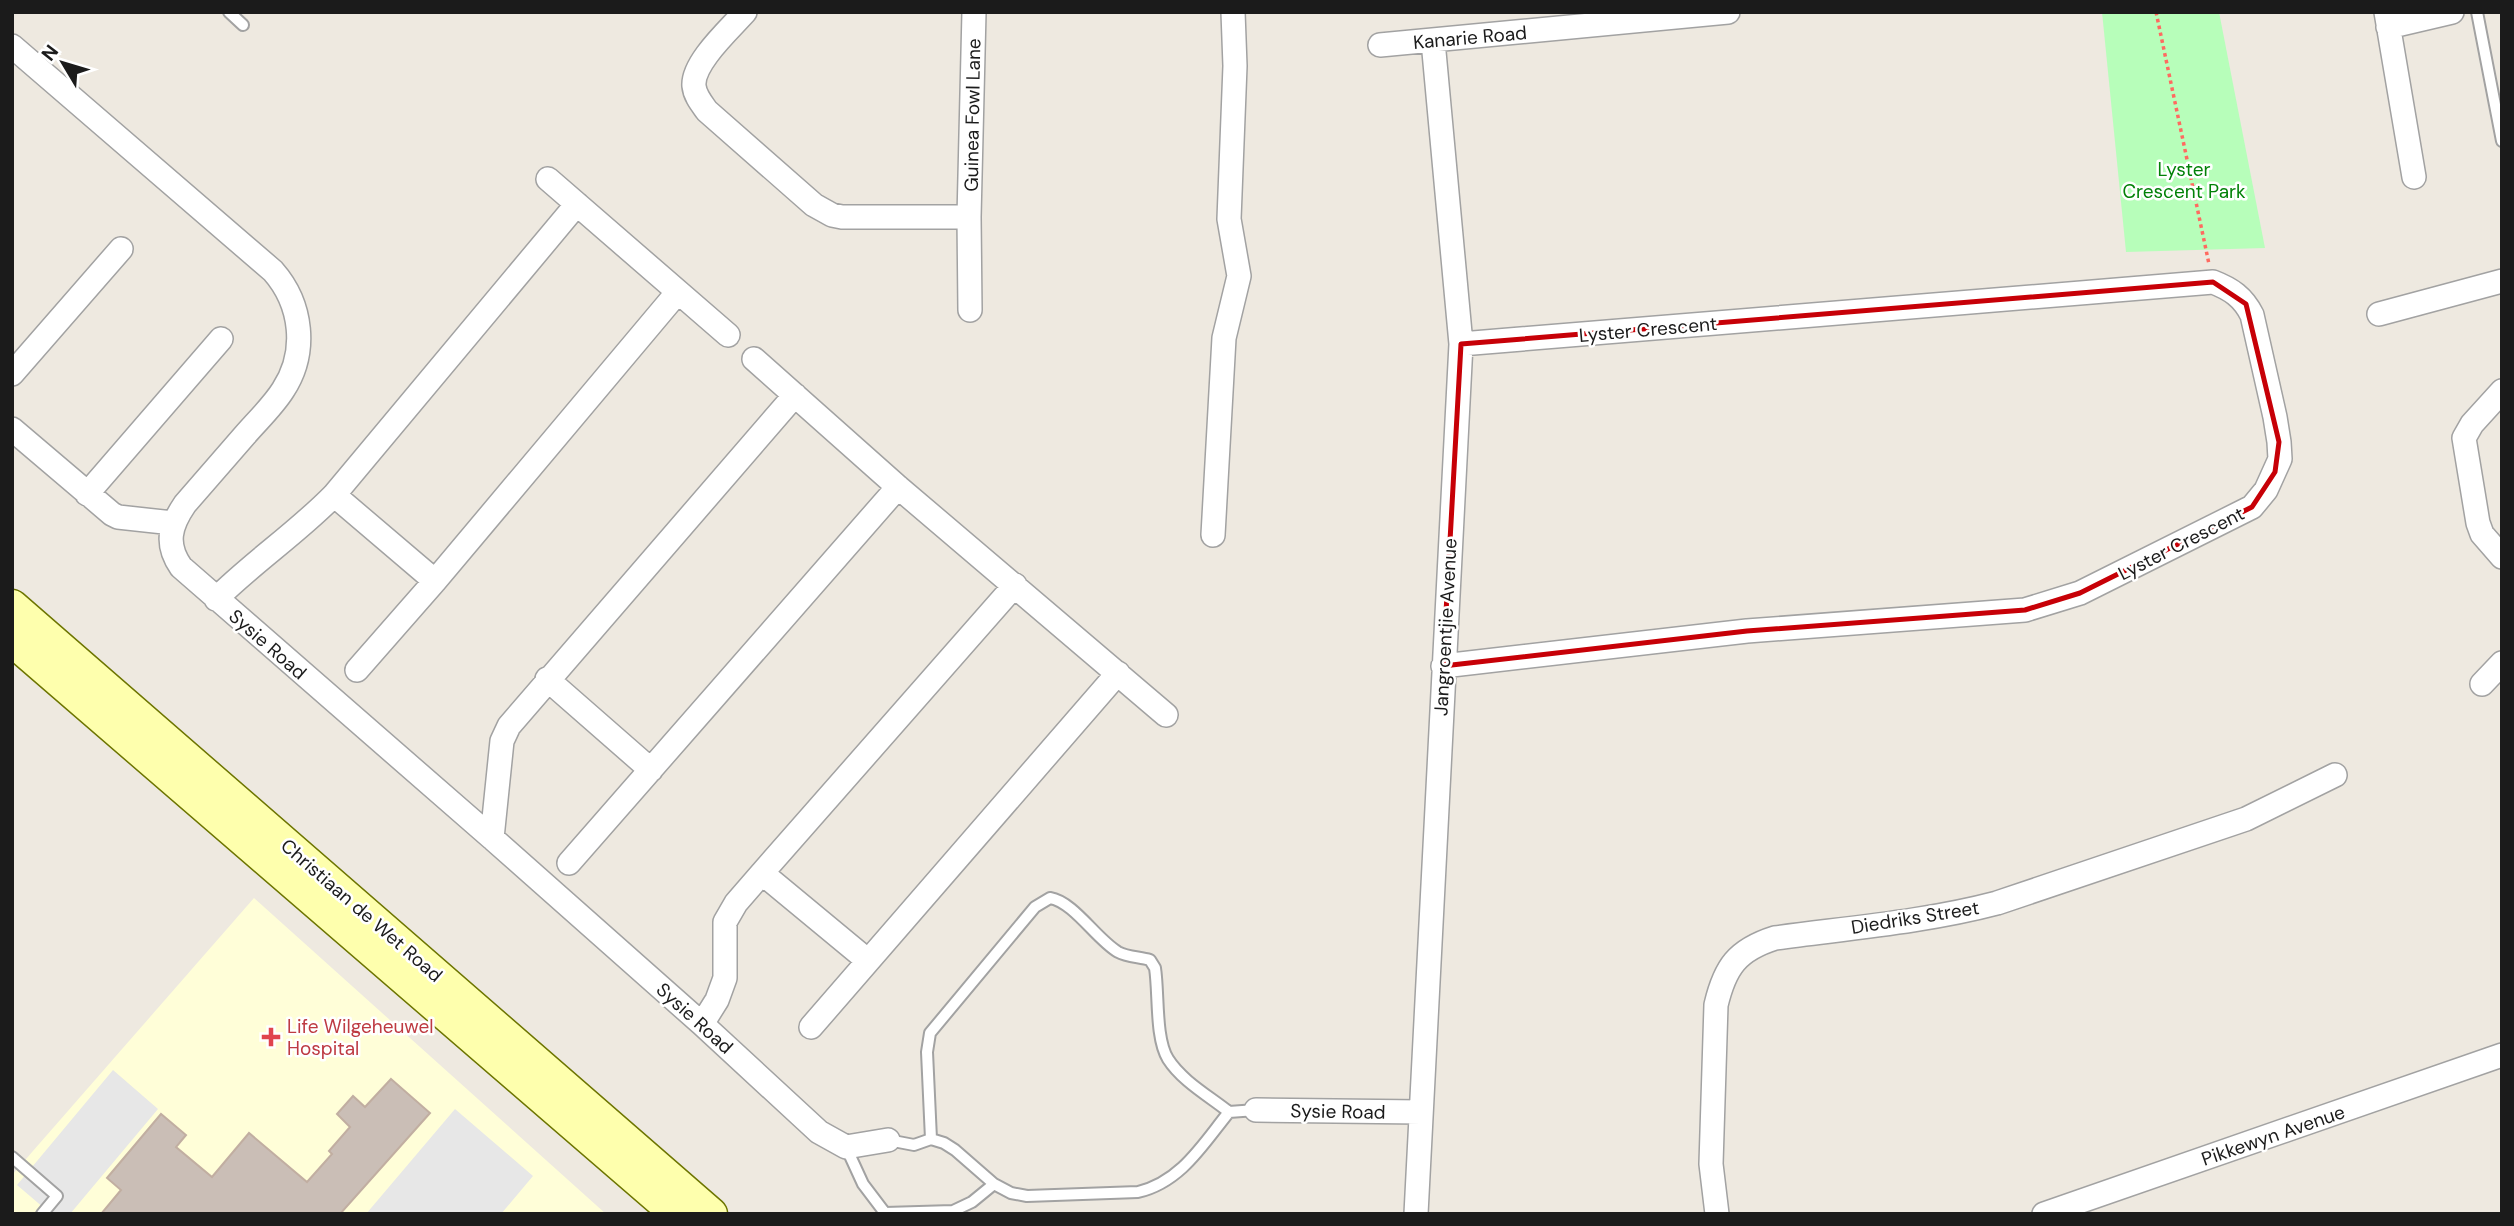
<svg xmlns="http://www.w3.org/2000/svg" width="2514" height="1226" font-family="'DM Sans',sans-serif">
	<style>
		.education { fill: #fffed8 }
		.park { fill: #b7feba }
		.parking { fill: #e7e7e7 }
		.building { fill: #cabeb6; stroke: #c1aea1; stroke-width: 2 }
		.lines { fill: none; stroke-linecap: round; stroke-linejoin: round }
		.lane-casing { stroke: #a2a2a2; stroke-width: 14 }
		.street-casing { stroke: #a2a2a2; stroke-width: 26 }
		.secondary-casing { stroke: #6d7500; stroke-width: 35 }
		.path { stroke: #ff6a60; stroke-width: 3.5; stroke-dasharray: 3.5 3.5; stroke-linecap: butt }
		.lane { stroke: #fff; stroke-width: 10 }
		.street { stroke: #fff; stroke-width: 23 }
		.secondary { stroke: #feffad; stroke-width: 32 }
		.marked { fill: none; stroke: #c70007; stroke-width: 5; stroke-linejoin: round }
		.health-dot { fill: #e0444e; stroke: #fff; stroke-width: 2.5 }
		.labels { text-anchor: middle; stroke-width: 5; stroke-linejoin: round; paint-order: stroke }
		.street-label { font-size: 19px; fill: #1b1b1b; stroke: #fff }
		.park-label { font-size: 19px; fill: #028108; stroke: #fff }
		.health-label { font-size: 19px; fill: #be3a42; stroke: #fff; text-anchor: start }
	</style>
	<rect width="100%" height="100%" fill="#eee9e0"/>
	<path class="education" d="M254,898L606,1214H12V1175Z"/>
	<path class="park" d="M2102,12H2219L2265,248L2126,252Z"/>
	<path class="parking" d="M113,1070L158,1109L70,1214H51L17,1185Z
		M455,1109L533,1176L501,1214H366Z"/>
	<path class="building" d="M391,1079L430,1113L340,1214H101L121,1190L107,1178L161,1114L186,1135L176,1147L212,1177L249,1133L307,1182L332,1154L329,1151L350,1127L337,1114L353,1096L365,1107Z"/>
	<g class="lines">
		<defs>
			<path id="lane" d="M229,12L243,25
				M2477,12L2502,141
				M931,1139L927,1052L930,1033L1035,907L1050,898C1074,902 1096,939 1118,952C1127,957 1140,957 1150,960L1155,968C1159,993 1155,1038 1168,1059C1182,1081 1209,1096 1229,1112L1256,1110
				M888,1140L914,1145L931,1139L944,1143L955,1150L994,1184L1011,1193L1027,1196L1138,1192C1181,1182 1203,1144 1229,1112
				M846,1147L863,1184L885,1213L953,1211L972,1202L994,1184
				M12,1157L57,1196L42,1214"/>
			<path id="street" d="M745,12C730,29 692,63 694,86C695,96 702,104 707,111L814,205L832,215L842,217H969L974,12
				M2386,12L2414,177
				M2388,27L2452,12
				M1380,45L1728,12
				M12,46L273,271C302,304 308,352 283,390C273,406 257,421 245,435C225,458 205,481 185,504C170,526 165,544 181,567L492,838L702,1024L819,1132L846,1147L888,1140
				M548,179L728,335
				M969,217L970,310
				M2379,314L2502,281
				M754,359L898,487L1166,715
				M12,374L121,249
				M2502,391L2472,424L2464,438L2478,523L2482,534L2502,557
				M12,429L112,514L118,517L173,523
				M87,494L221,339
				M334,495L435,581
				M1213,535L1224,338L1239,276L1229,219L1235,66L1233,12
				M216,599C253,562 297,533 334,495L577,204
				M1443,666L1747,631L2025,610L2080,593L2252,507L2266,490L2280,459L2279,442L2275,417L2252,315C2243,297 2231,289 2213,282L1461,344
				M357,670L435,581L677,293
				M547,679L651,770
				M2482,684L2502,663
				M492,838L502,741L509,726L795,395
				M569,863L898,487
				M762,873L1015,585
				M702,1024L717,1000L725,978V922L736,903L762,873L867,960
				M811,1027L1118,673
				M1256,1110L1421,1112
				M1416,1214L1461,344L1433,41
				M1717,1214L1711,1164L1716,1005C1725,967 1737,950 1775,938C1849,928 1925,922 1997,903L2246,819L2335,775
				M2044,1214L2502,1055"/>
			<path id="secondary" d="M12,606L711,1214
				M12,640L677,1214"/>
		</defs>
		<use href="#lane" class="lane-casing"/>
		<use href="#street" class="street-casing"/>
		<use href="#secondary" class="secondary-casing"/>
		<path class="path" d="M2156,12L2209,264"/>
		<use href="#lane" class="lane"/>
		<use href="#street" class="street"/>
		<use href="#secondary" class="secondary"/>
	</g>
	<path class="marked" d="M2213,282L2246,304L2279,442L2275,472L2252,507L2080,593L2025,610L1747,631L1443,666L1461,344Z"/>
	<path class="health-dot" d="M267.5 1026.5h7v7h7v7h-7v7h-7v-7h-7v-7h7z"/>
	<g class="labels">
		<g class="street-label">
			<text transform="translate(1470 37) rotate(-5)" y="7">Kanarie Road</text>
			<text transform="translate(972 115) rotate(-89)" y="7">Guinea Fowl Lane</text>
			<text transform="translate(1648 329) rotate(-5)" y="7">Lyster Crescent</text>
			<text transform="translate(2181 543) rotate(-27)" y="7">Lyster Crescent</text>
			<text transform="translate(1445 627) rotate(-87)" y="7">Jangroentjie Avenue</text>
			<text transform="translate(268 644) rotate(41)" y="7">Sysie Road</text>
			<text transform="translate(362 910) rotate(41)" y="7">Christiaan de Wet Road</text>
			<text transform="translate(1915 917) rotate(-9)" y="7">Diedriks Street</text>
			<text transform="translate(695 1018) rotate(42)" y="7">Sysie Road</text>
			<text transform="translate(1338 1111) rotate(1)" y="7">Sysie Road</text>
			<text transform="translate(2273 1135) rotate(-19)" y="7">Pikkewyn Avenue</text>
		</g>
		<g class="park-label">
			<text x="2184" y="176">Lyster<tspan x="2184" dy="22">Crescent Park</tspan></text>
		</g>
		<g class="health-label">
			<text x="287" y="1033">Life Wilgeheuwel<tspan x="287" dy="22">Hospital</tspan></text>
		</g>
	</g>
	<rect width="2514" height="1226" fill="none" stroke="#1b1b1b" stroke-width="28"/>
	<g transform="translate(63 63) rotate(308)" stroke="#ffffff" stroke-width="5" paint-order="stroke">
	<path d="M0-5L12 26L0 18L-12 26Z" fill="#1b1b1b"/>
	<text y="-10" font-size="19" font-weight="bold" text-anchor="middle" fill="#1b1b1b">N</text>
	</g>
</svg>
